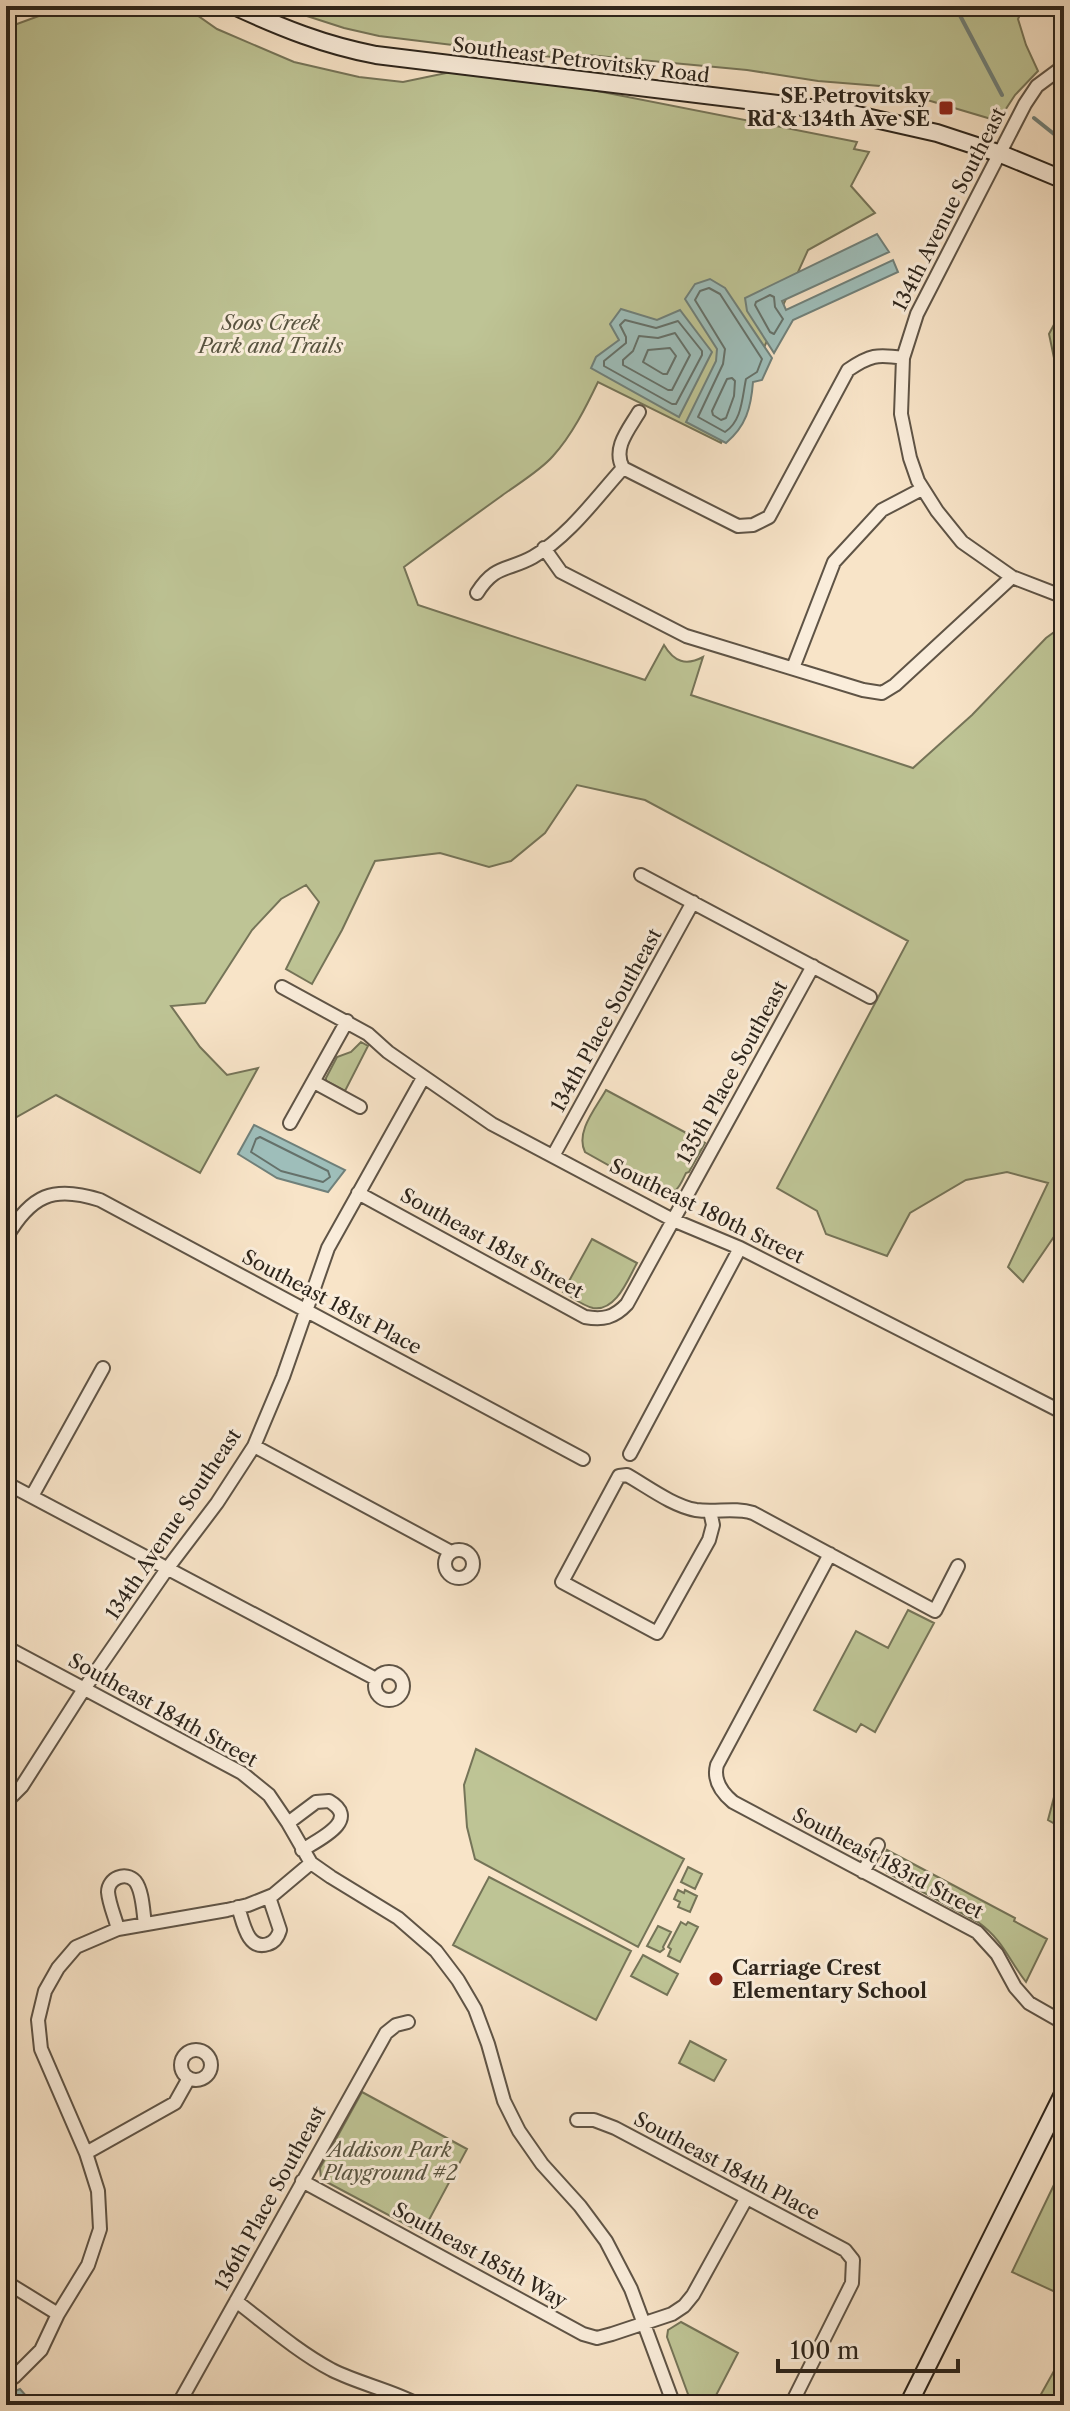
<svg xmlns="http://www.w3.org/2000/svg" width="1070" height="2411" font-family="'Libre Caslon Text',serif">
	<style>
		.green { fill: #bec495; stroke: #757458; stroke-width: 2 }
		.water { fill: #9ebeba; stroke: #70807a; stroke-width: 2 }
		.lines { fill: none; stroke-linecap: round; stroke-linejoin: round }
		.shore { stroke: #65716a; stroke-width: 2 }
		.stream { stroke: #70807a; stroke-width: 4 }
		.minor-casing { stroke: #5f5446; stroke-width: 16 }
		.secondary-casing { stroke: #2c241b; stroke-width: 20 }
		.minor { stroke: #faeddb; stroke-width: 12 }
		.secondary { stroke: #faeddb; stroke-width: 16 }
		.poi-dot { fill: #8f2418; stroke: #faeddb; stroke-width: 3 }
		.labels { text-anchor: middle; stroke-width: 6; stroke-linejoin: round; paint-order: stroke }
		.street-label { font-size: 20px; fill: #2c241b; stroke: #faeddb }
		.poi-label { font-size: 20px; font-weight: bold; fill: #2c241b; stroke: #faeddb; text-anchor: end }
		.park-label { font-size: 20px; font-style: italic; fill: #585440; stroke: #faeddb }
	</style>
	<rect width="100%" height="100%" fill="#f8e4c8"/>
	<filter id="stains"><feTurbulence type="fractalNoise" baseFrequency=".0025" numOctaves="4"/><feColorMatrix values="0 0 0 0 .2 0 0 0 0 .09 0 0 0 0 .02 0 0 0 .5 -.17"/></filter>
	<radialGradient id="worn" r=".72"><stop offset=".6" stop-color="#630" stop-opacity="0"/><stop offset="1" stop-color="#630" stop-opacity=".3"/></radialGradient>
	<path class="green" d="M66,6H184L217,29L294,62L359,77L403,82L475,67L857,142L854,149L869,152L851,186L875,213L808,250L721,443L598,382C586,407 572,435 553,456C540,471 516,485 500,497C468,520 436,543 404,567L418,605L645,680L664,645C674,662 686,666 703,657L691,695L913,768L972,715L1046,638L1064,625V1226L1062,1225L1023,1282L1008,1267L1048,1183L1007,1172L966,1180L910,1213L887,1256L826,1234L817,1211L777,1188L908,941L645,800L577,785L545,833L511,861L489,867L440,853L375,861L342,930L312,984L286,969L319,902L306,885L281,899L252,930L205,1003L171,1006L200,1047L227,1075L258,1068L200,1173L56,1095L6,1123V28Z
		M276,6H1024L1018,19L1026,45L1038,71L1015,95L998,121L880,86L818,81L747,70L588,55L585,61L379,36L344,28Z
		M1064,306V406L1049,334Z
		M361,1042L368,1046L345,1091L326,1081V1078L337,1057L351,1052Z
		M606,1090L705,1143L689,1172L686,1173C680,1185 678,1195 660,1194L585,1152C575,1132 596,1108 606,1090Z
		M592,1239L637,1263C628,1279 616,1312 593,1308C583,1306 572,1297 563,1292Z
		M908,1610L934,1623L875,1732L861,1724L856,1732L814,1710L856,1631L888,1648Z
		M476,1749L684,1859L638,1947L475,1859L467,1827L464,1785Z
		M1064,1759V1829L1048,1820Z
		M887,1850L1015,1918L1014,1921L1047,1939L1026,1982C1008,1959 1004,1941 978,1922L886,1872L882,1861Z
		M688,1867L702,1874L695,1889L681,1882Z
		M489,1877L631,1951L596,2020L453,1945Z
		M678,1890L684,1893L685,1890L697,1896L690,1912L678,1907L680,1902L674,1899Z
		M681,1922L686,1925L688,1922L698,1927L680,1962L668,1956L671,1949L668,1947Z
		M658,1926L671,1932L663,1947L664,1949L660,1952L647,1946Z
		M643,1955L678,1974L667,1995L631,1976Z
		M690,2041L726,2060L714,2081L679,2063Z
		M362,2092L467,2149L422,2233L321,2179L320,2168Z
		M1064,2164V2296L1012,2272Z
		M681,2322L738,2353L711,2405H692L667,2337L668,2330Z
		M1064,2353V2405H1035Z"/>
	<path class="water" d="M877,234L889,252L782,301L786,310L893,260L898,272L793,320L774,353L747,311L745,298Z
		M710,279L725,288L772,358L762,380L753,382C751,408 746,426 726,443L686,422L716,361L717,349L685,299L695,284Z
		M621,309L657,320L680,310L712,352L679,417L591,368L596,357L619,340L610,324Z
		M254,1125L345,1170L328,1192L277,1178L238,1154Z
		M20,2389L34,2405H6V2395Z"/>
	<g class="lines">
		<path class="shore" d="M709,288L720,294L762,359L757,372L746,379C742,398 742,421 725,432L698,417L723,364L725,349L695,300L700,291Z
			M770,295L774,297L775,307L783,319L774,334L770,332L755,305L756,302Z
			M625,320L656,328L678,321L702,351V355L676,404H672L604,366V361L626,343V337L620,325Z
			M675,333L690,355L672,390H668L623,365V360L633,351L639,336L658,338Z
			M670,348L676,356L667,374H663L643,362L648,350Z
			M732,378L735,381L734,396L726,418L721,420L713,415L712,411L727,379Z
			M260,1137L328,1171L330,1177L323,1182L281,1171L251,1152L256,1139Z"/>
		<path class="stream" d="M955,6L1002,95
			M1034,118L1064,142"/>
		<defs>
			<path id="minor" d="M1064,66L1037,86L1025,104L917,314L903,358L901,414L910,458L918,481L937,511L962,542L1012,577L1064,597
				M623,468L738,526L753,525L769,517L848,370C870,355 877,354 903,358
				M623,468C612,448 629,429 639,412
				M544,548L561,572L686,636L863,690L882,693L895,685L1012,577
				M477,593C495,564 508,571 533,557C569,536 596,498 623,468
				M793,668L834,562L882,510L922,489
				M641,875L870,997
				M282,987L368,1034L388,1052L492,1124L673,1220L740,1248L1064,1413
				M314,1082L360,1107
				M290,1123L347,1021
				M553,1156L693,902
				M358,1193L585,1317C603,1320 614,1318 627,1304L813,966
				M6,1238C31,1195 53,1185 100,1200L583,1459
				M254,1446L451,1552
				M630,1454L740,1248
				M6,1483L376,1679
				M32,1496L103,1368
				M710,1511L713,1525L709,1540L657,1633L562,1582L619,1476L627,1475C648,1487 673,1506 696,1510C716,1513 734,1507 753,1513L935,1611L958,1566
				M445 1564a14 14 0 1 1 28 0a14 14 0 1 1-28 0Z
				M830,1554L717,1765C713,1780 721,1792 733,1802L977,1932L997,1954L1015,1987L1029,2003L1064,2023
				M6,1647L242,1773L269,1795L288,1823L311,1863L331,1877L398,1918L436,1951L458,1980L475,2009L488,2044L504,2101L519,2131L542,2164L580,2206L606,2241L631,2289L674,2405
				M375 1686a14 14 0 1 1 28 0a14 14 0 1 1-28 0Z
				M6,1802L22,1786L84,1689L167,1569L217,1503L254,1446L283,1377L328,1248L423,1078
				M288,1823L316,1802L329,1801C362,1820 318,1840 302,1850
				M863,1872L878,1845
				M238,1907C243,1921 247,1951 268,1944C275,1942 278,1937 280,1930L269,1897
				M118,1929C115,1917 109,1904 108,1892C108,1878 126,1871 135,1881C143,1891 143,1912 145,1924
				M181 2065a15 15 0 1 1 30 0a15 15 0 1 1-30 0Z
				M577,2120H594L615,2128L845,2250L853,2260L852,2283L791,2405
				M86,2153L175,2103L189,2078
				M302,2181L583,2334L597,2338L612,2334L672,2314L684,2306L693,2295L746,2199
				M6,2282L58,2314
				M236,2301C266,2324 298,2352 332,2370C360,2384 391,2390 419,2405
				M6,2381L14,2377L41,2350L58,2314L88,2265L100,2229L98,2191L86,2153L41,2049L38,2020L45,1991L58,1968L76,1947L118,1929L227,1910L248,1905L273,1895L311,1863
				M178,2405L386,2033L396,2025L408,2022"/>
			<path id="secondary" d="M234,6C282,28 324,45 376,55L844,112L937,133L1001,154L1064,180
				M908,2405L1064,2092"/>
		</defs>
		<use href="#minor" class="minor-casing"/>
		<use href="#secondary" class="secondary-casing"/>
		<use href="#minor" class="minor"/>
		<use href="#secondary" class="secondary"/>
	</g>
	<g class="poi-dot">
		<rect x="938" y="100" width="16" height="16" rx="4"/>
		<circle cx="716" cy="1979" r="8"/>
	</g>
	<g class="labels">
		<g class="street-label">
			<text transform="translate(581 60) rotate(7)" y="7">Southeast Petrovitsky Road</text>
			<text transform="translate(949 209) rotate(-63)" y="7">134th Avenue Southeast</text>
			<text transform="translate(606 1020) rotate(-61)" y="7">134th Place Southeast</text>
			<text transform="translate(732 1072) rotate(-61)" y="7">135th Place Southeast</text>
			<text transform="translate(707 1211) rotate(26)" y="7">Southeast 180th Street</text>
			<text transform="translate(492 1243) rotate(29)" y="7">Southeast 181st Street</text>
			<text transform="translate(332 1302) rotate(28)" y="7">Southeast 181st Place</text>
			<text transform="translate(173 1524) rotate(-56)" y="7">134th Avenue Southeast</text>
			<text transform="translate(163 1710) rotate(29)" y="7">Southeast 184th Street</text>
			<text transform="translate(888 1863) rotate(28)" y="7">Southeast 183rd Street</text>
			<text transform="translate(727 2166) rotate(28)" y="7">Southeast 184th Place</text>
			<text transform="translate(270 2198) rotate(-61)" y="7">136th Place Southeast</text>
			<text transform="translate(480 2255) rotate(29)" y="7">Southeast 185th Way</text>
		</g>
		<g class="poi-label">
			<text x="930" y="103">SE Petrovitsky<tspan x="930" dy="23">Rd &amp; 134th Ave SE</tspan></text>
			<text x="732" y="1975" text-anchor="start">Carriage Crest<tspan x="732" dy="23">Elementary School</tspan></text>
		</g>
		<g class="park-label">
			<text x="271" y="330">Soos Creek<tspan x="271" dy="23">Park and Trails</tspan></text>
			<text x="390" y="2157">Addison Park<tspan x="390" dy="23">Playground #2</tspan></text>
		</g>
	</g>
	<rect width="1070" height="2411" fill="none" stroke="#f8e4c8" stroke-width="32"/>
	<rect x="8" y="8" width="1054" height="2395" fill="none" stroke="#2c241b" stroke-width="4"/>
	<rect x="16" y="16" width="1038" height="2379" fill="none" stroke="#2c241b" stroke-width="2"/>
	<path d="M778 2359v12h180v-12" fill="none" stroke="#2c241b" stroke-width="4"/>
	<text x="790" y="2359" font-size="24" fill="#2c241b" stroke="#faeddb" stroke-width="6" paint-order="stroke">100 m</text>
	<rect width="100%" height="100%" filter="url(#stains)"/>
	<rect width="100%" height="100%" fill="url(#worn)"/>
</svg>
